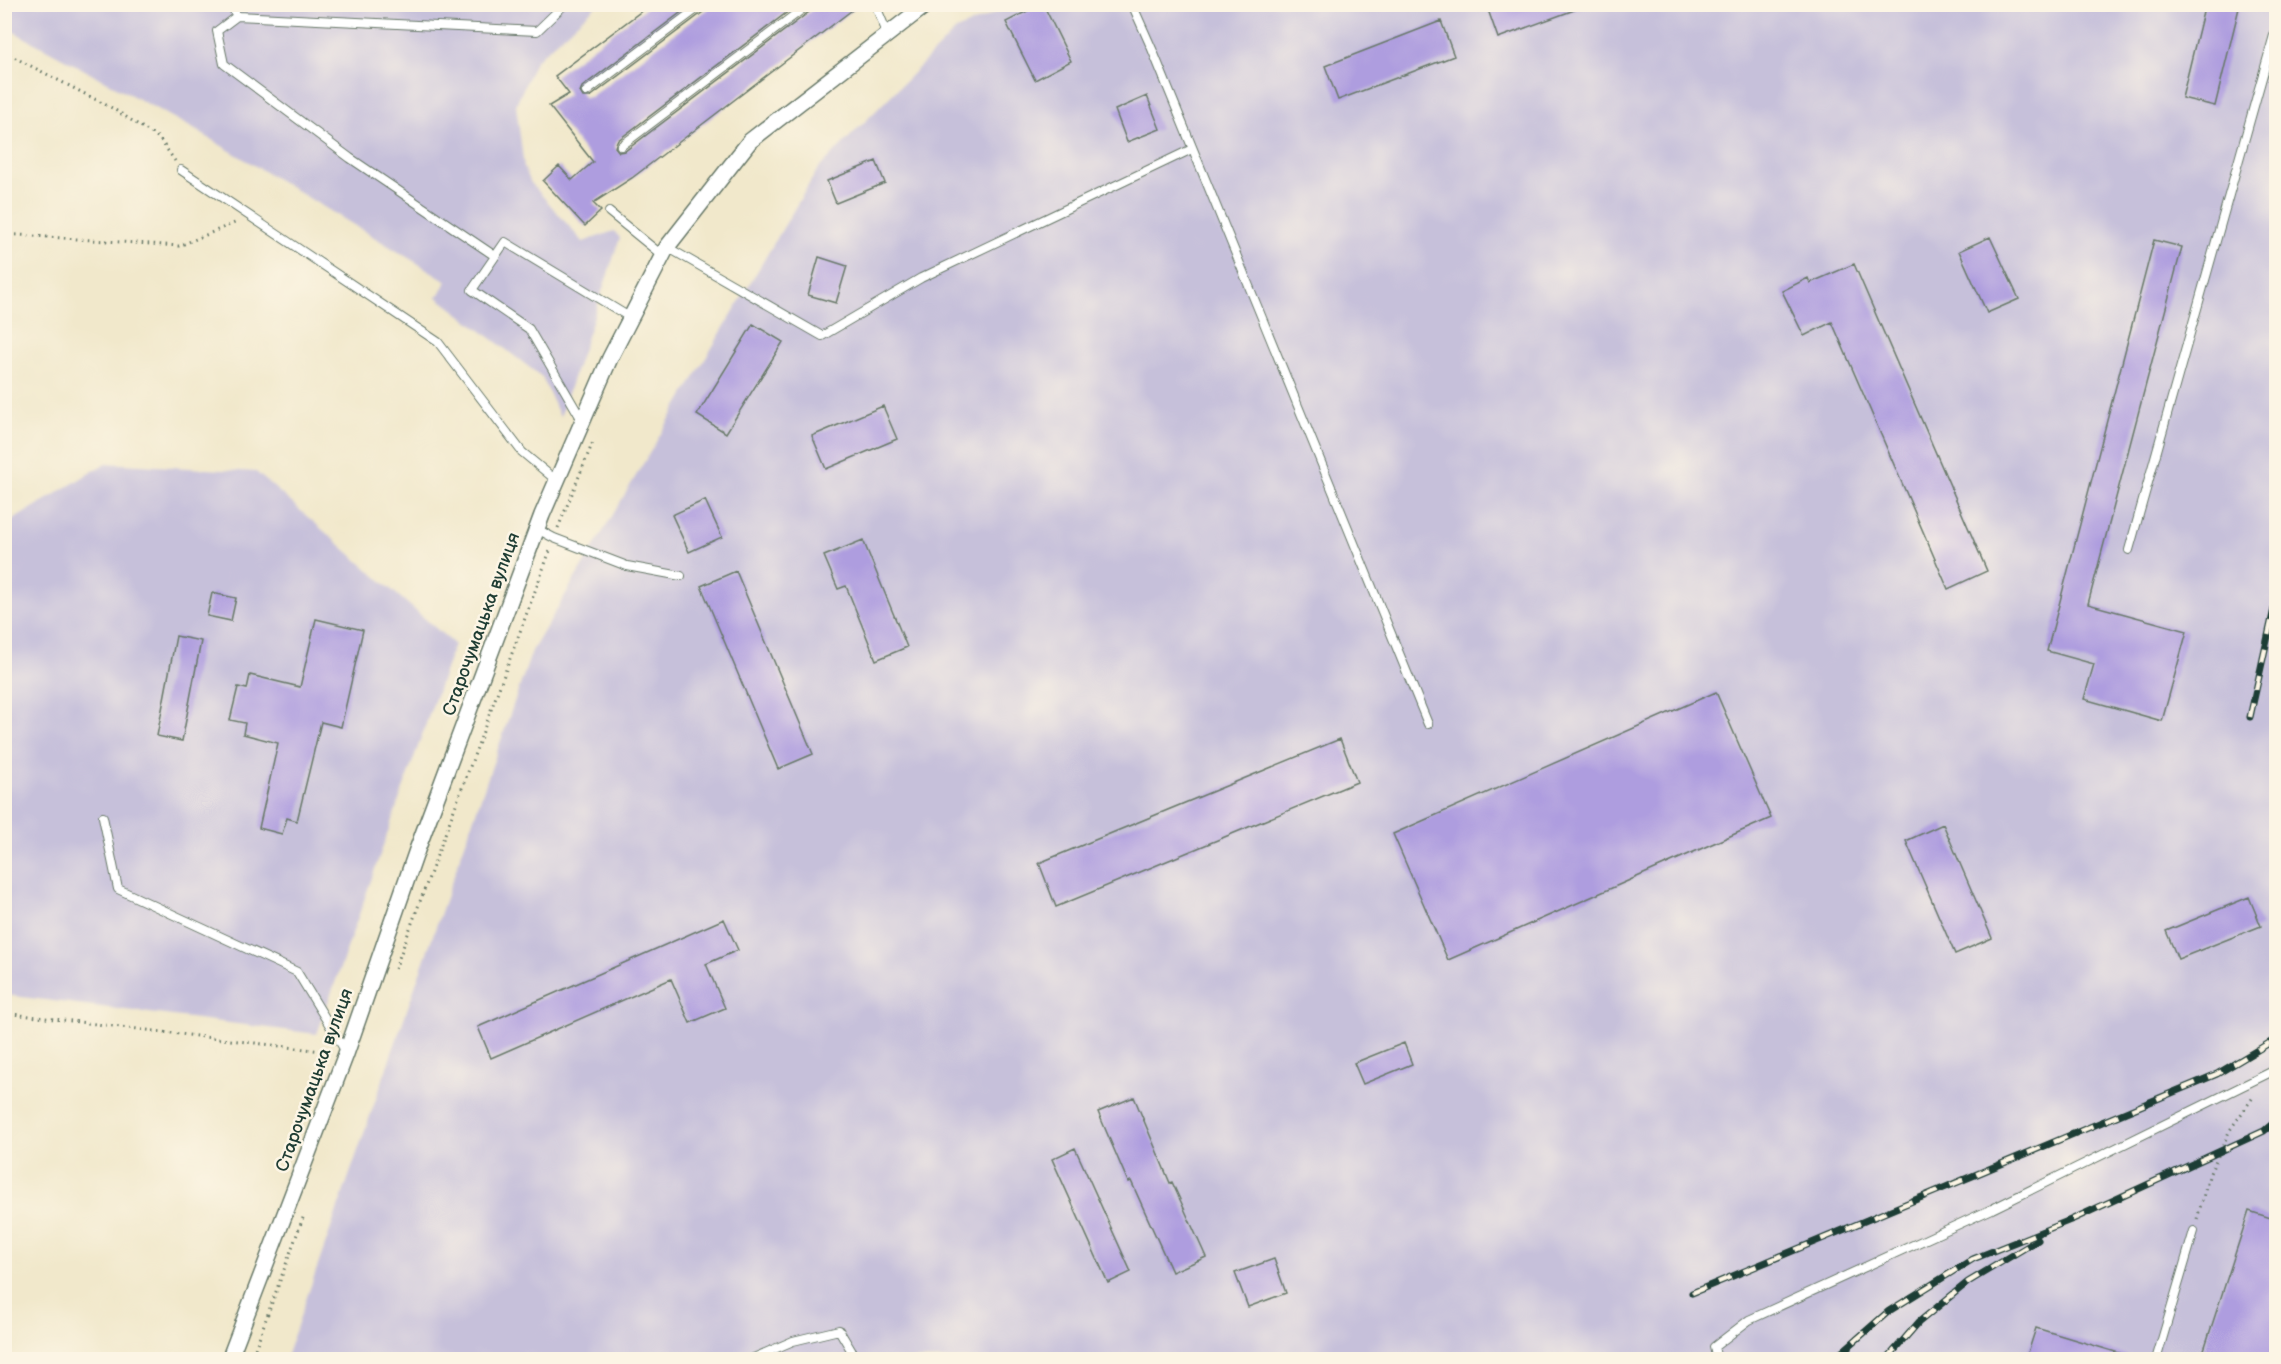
<svg xmlns="http://www.w3.org/2000/svg" width="2281" height="1364" font-family="'Balsamiq Sans',sans-serif">
	<style>
		.industrial { fill: #c6c0da }
		.building { fill: #ae9ddf }
		.lines { fill: none; stroke-linecap: round; stroke-linejoin: round }
		.lane-casing { stroke: #687969; stroke-width: 10 }
		.street-casing { stroke: #687969; stroke-width: 18 }
		.path { stroke: #687969; stroke-width: 3; stroke-dasharray: 1.5 4.5; stroke-linecap: butt }
		.lane { stroke: #fff; stroke-width: 8 }
		.street { stroke: #fff; stroke-width: 15 }
		.rail-casing { stroke: #1f3d34; stroke-width: 7 }
		.rail { stroke: #fcf5e5; stroke-width: 4.5; stroke-dasharray: 14; stroke-linecap: butt }
		.labels { text-anchor: middle; stroke-width: 5; stroke-linejoin: round; paint-order: stroke }
		.street-label { font-size: 18px; fill: #1f3d34; stroke: #fcf5e5 }
	</style>
	<rect width="100%" height="100%" fill="#fcf5e5"/>
	<filter id="ink" filterUnits="userSpaceOnUse"><feTurbulence type="fractalNoise" baseFrequency=".0167" numOctaves="2"/><feDisplacementMap in="SourceGraphic" scale="12" xChannelSelector="R" yChannelSelector="G"/><feConvolveMatrix kernelMatrix="1 2 1 2 8 2 1 2 1" color-interpolation-filters="sRGB"/></filter>
	<filter id="wash" filterUnits="userSpaceOnUse"><feTurbulence type="fractalNoise" baseFrequency=".008" numOctaves="4" result="noise"/><feDisplacementMap in="SourceGraphic" scale="24" xChannelSelector="R" yChannelSelector="G"/><feGaussianBlur stdDeviation="1.35" result="paint"/><feColorMatrix in="noise" values="0 0 0 0 0 0 0 0 0 0 0 0 0 0 0 0 0 1.4 0 .05"/><feComposite in="paint" operator="in"/></filter>
	<g filter="url(#wash)">
		<rect width="100%" height="100%" fill="#f1e8cb"/>
		<path class="industrial" d="M1016,4L2276,5V1359L285,1360L532,651L818,169L956,30Z
			M4,5H597L535,61L516,105L524,167L531,183L583,242L614,231L620,238L560,417L542,377L437,297L447,281L192,128L5,27Z
			M106,463L256,472L454,644L317,1034L5,995V525Z"/>
		<g id="blocks">
			<path class="building" d="M651,4H692L582,87L580,92L583,97H590L707,9L709,4H798L617,141L615,147L619,152L625,151L813,9L815,4H860L632,178L593,203L601,211L585,226L543,181L559,166L572,180L593,162L549,106L569,94L555,76Z
				M1041,4H1043L1071,61L1035,80L1006,22Z
				M1486,4H1584L1585,6L1498,38Z
				M2205,4H2227L2239,8L2215,106L2182,98Z
				M1441,21L1454,56L1338,100L1325,66Z
				M1147,96L1160,129L1127,142L1115,110Z
				M876,161L885,183L836,203L827,181Z
				M1990,237L2019,299L1987,313L1959,251Z
				M2154,240L2182,247L2088,604L2187,631L2162,721L2084,699L2094,664L2047,651Z
				M819,257L847,266L836,303L808,295Z
				M1854,264L1987,571L1948,589L1832,322L1804,336L1782,291L1808,278L1810,283Z
				M753,324L783,342L726,433L697,415Z
				M883,406L897,439L826,469L812,436Z
				M705,500L722,537L689,552L672,515Z
				M863,540L907,647L876,660L846,586L838,589L824,556Z
				M736,571L813,754L778,769L701,586Z
				M212,593L236,598L231,621L207,616Z
				M316,619L363,630L341,727L321,722L297,821L287,818L282,834L259,828L278,743L243,734L245,723L230,720L238,687L247,689L250,675L300,687Z
				M176,636L201,641L182,741L157,736Z
				M1716,692L1771,818L1448,960L1393,834Z
				M1340,739L1357,782L1056,907L1039,863Z
				M1943,824L1992,938L1955,954L1906,841Z
				M2249,897L2261,926L2178,959L2166,931Z
				M724,919L738,950L706,964L725,1008L690,1023L671,979L491,1058L478,1027Z
				M1404,1043L1412,1064L1363,1084L1354,1063Z
				M1134,1097L1170,1183L1172,1182L1206,1257L1172,1272L1131,1181L1128,1182L1098,1112Z
				M1075,1148L1131,1272L1108,1283L1052,1159Z
				M2249,1211L2277,1220V1359H2201Z
				M1274,1259L1286,1293L1248,1307L1235,1273Z
				M2036,1328L2129,1356L2128,1359H2026Z"/>
		</g>
	</g>
	<g filter="url(#ink)">
		<use href="#blocks" fill-opacity="0" stroke="#687969" stroke-width="1.5"/>
		<g class="lines">
			<defs>
				<path id="lane" d="M230,4L237,16
					M875,4L888,35
					M1132,4L1152,49L1428,724
					M586,92L703,4
					M621,146L809,4
					M181,170L438,342L522,452L557,481
					M609,212L663,256
					M667,247L822,336L921,278L1192,149
					M495,256L350,158L224,64L217,31L237,16L537,31L565,4
					M582,420L529,329L472,290L505,242L631,318
					M537,529L554,538L627,566L681,576
					M2129,550L2276,28
					M103,817L118,889L297,972L346,1052
					M749,1360L793,1341L839,1330L857,1360
					M1717,1360L1714,1347L1749,1320L1992,1209L2271,1072
					M2156,1360L2194,1231"/>
				<path id="street" d="M229,1360L346,1054L417,850L542,515L610,358L667,247L750,141L927,4"/>
			</defs>
			<use href="#lane" class="lane-casing"/>
			<use href="#street" class="street-casing"/>
			<path class="path" d="M4,52L112,108L159,138L175,161
				M4,234L179,246L237,222
				M558,528L593,442
				M395,969L551,548
				M4,1013L330,1052
				M2197,1219L2210,1173L2230,1130L2254,1096
				M251,1360L304,1215"/>
			<use href="#lane" class="lane"/>
			<use href="#street" class="street"/>
			<defs>
				<path id="rail" d="M2250,717L2276,600
					M1692,1293L2217,1074L2276,1039
					M1833,1360L1889,1311L1973,1259L2073,1219L2264,1131L2276,1121
					M1886,1360L1919,1322L1968,1282L2038,1240"/>
			</defs>
			<use href="#rail" class="rail-casing"/>
			<use href="#rail" class="rail"/>
		</g>
	</g>
	<g class="labels">
		<g class="street-label">
			<text transform="translate(481 624) rotate(-70)" y="6">Старочумацька вулиця</text>
			<text transform="translate(314 1080) rotate(-70)" y="6">Старочумацька вулиця</text>
		</g>
	</g>
	<rect width="2281" height="1364" fill="none" stroke="#fcf5e5" stroke-width="24"/>
</svg>
